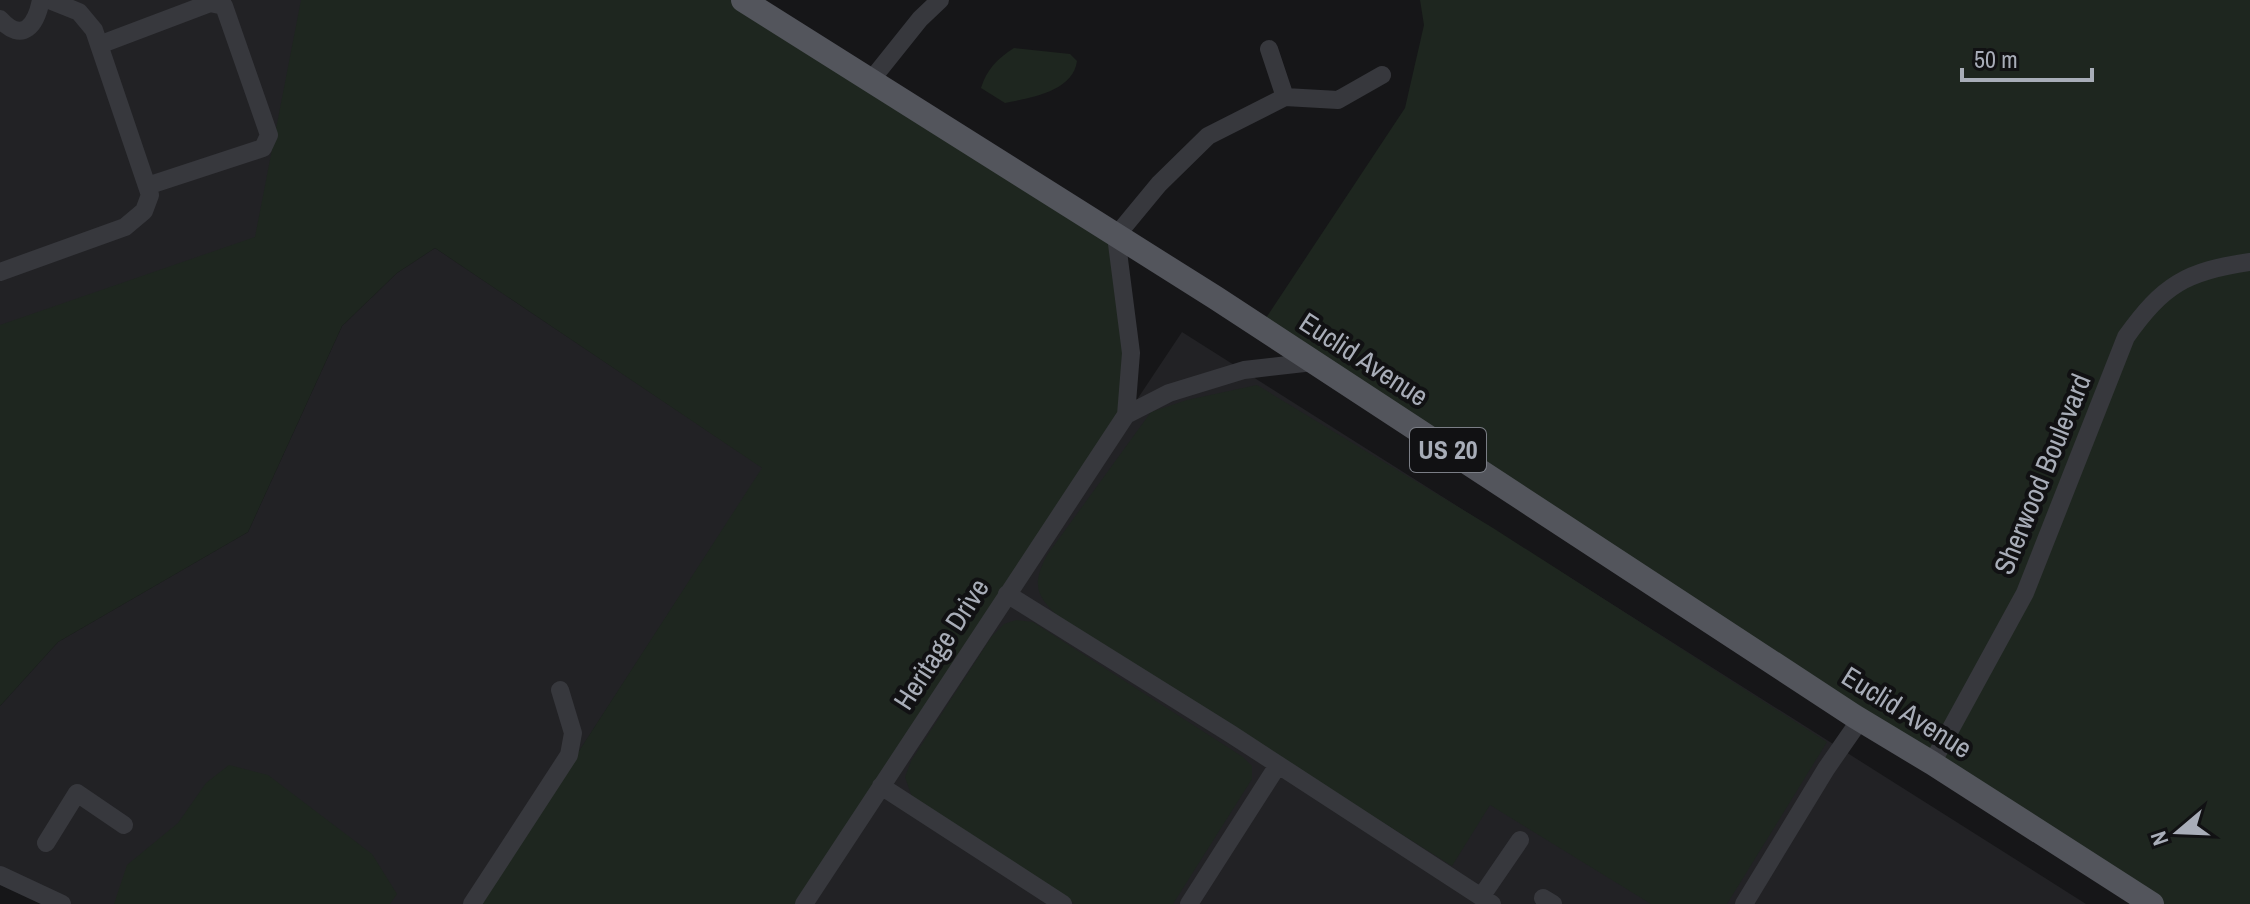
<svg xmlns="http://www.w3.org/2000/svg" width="2250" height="904" font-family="'Archivo Narrow',sans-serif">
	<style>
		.built { fill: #222225 }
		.green { fill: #1e261f }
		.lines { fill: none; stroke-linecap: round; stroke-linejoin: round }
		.minor { stroke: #37383d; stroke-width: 18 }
		.major { stroke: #53555c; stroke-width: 24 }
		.labels { text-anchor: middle; stroke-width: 8; stroke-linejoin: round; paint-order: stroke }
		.shield { fill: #111113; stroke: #7b7e86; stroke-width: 2 }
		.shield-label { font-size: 26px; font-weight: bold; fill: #a8adb8 }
		.street-label { font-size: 28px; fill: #a8adb8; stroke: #111113 }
	</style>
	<rect width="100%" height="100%" fill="#161618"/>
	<path class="built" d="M0,0H391L343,228L0,583Z
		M435,248L763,468L480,904H62L0,875V706L58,642L248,532L342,326L397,273Z
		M1182,332L2086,904H801Z"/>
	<path class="green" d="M301,0H743L1116,236L1126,415L804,904H480L762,468L435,248L397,273L342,326L248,532L58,642L0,706V325L255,237Z
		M1420,0H2250V904H2152L1260,327L1405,108L1424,25Z
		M1014,48L1070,54L1077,61C1073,92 1029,98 1005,103L981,88C987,69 997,59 1014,48Z
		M1257,385L1493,528L1827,742L1727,904H1651L1490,805L1452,866L1062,620C1036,596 1031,586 1047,555L1151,412L1187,400Z
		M1016,620L1033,622L1243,757L1252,766V779L1173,904H1075L913,800L905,777L911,761L992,636L1004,624Z
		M229,765L268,775L372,854L397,894L390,904H114L127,865L178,823L206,783Z"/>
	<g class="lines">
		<path class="minor" d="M0,19C23,44 36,25 41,0
			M99,45L210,3L224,6L269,135L263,148L147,186
			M1269,49L1285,97
			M872,79L920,19L940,0
			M0,272L125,227L144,211L150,195L94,30L79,12L49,0
			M1126,415L1131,353L1116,236L1159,184L1208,136L1285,97L1338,100L1382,75
			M1007,594L1231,734L1492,904
			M1932,763L2025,593L2126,337C2163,285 2186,271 2250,262
			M881,786L1063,904
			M46,843L77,793L124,825
			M0,875L62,904
			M1481,897L1520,840
			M1543,898L1553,904
			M472,904L569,755L573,733L560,690
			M804,904L1126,415L1169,393L1244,370L1313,362
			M1189,904L1278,765
			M1744,904L1826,769L1860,720"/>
		<path class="major" d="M743,0L1216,298L1854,716L1932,763L2152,904"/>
	</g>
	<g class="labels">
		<rect class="shield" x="1410" y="428" width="76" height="44" rx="6"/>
		<g class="shield-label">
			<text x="1448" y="459">US 20</text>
		</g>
		<g class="street-label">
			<text transform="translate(1364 359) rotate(33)" y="10">Euclid Avenue</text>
			<text transform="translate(2042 474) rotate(-68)" y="10">Sherwood Boulevard</text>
			<text transform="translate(941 644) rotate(-57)" y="10">Heritage Drive</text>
			<text transform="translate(1907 712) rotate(32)" y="10">Euclid Avenue</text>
		</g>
	</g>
	<g transform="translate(2178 832) rotate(251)" stroke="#111113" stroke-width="6" paint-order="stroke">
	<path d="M0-6L14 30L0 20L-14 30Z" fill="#a8adb8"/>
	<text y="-12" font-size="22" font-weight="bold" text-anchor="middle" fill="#a8adb8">N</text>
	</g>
	<path d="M1962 68v12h130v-12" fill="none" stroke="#a8adb8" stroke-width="4"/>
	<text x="1974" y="68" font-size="24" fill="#a8adb8" stroke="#111113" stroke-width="6" paint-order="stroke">50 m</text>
</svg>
